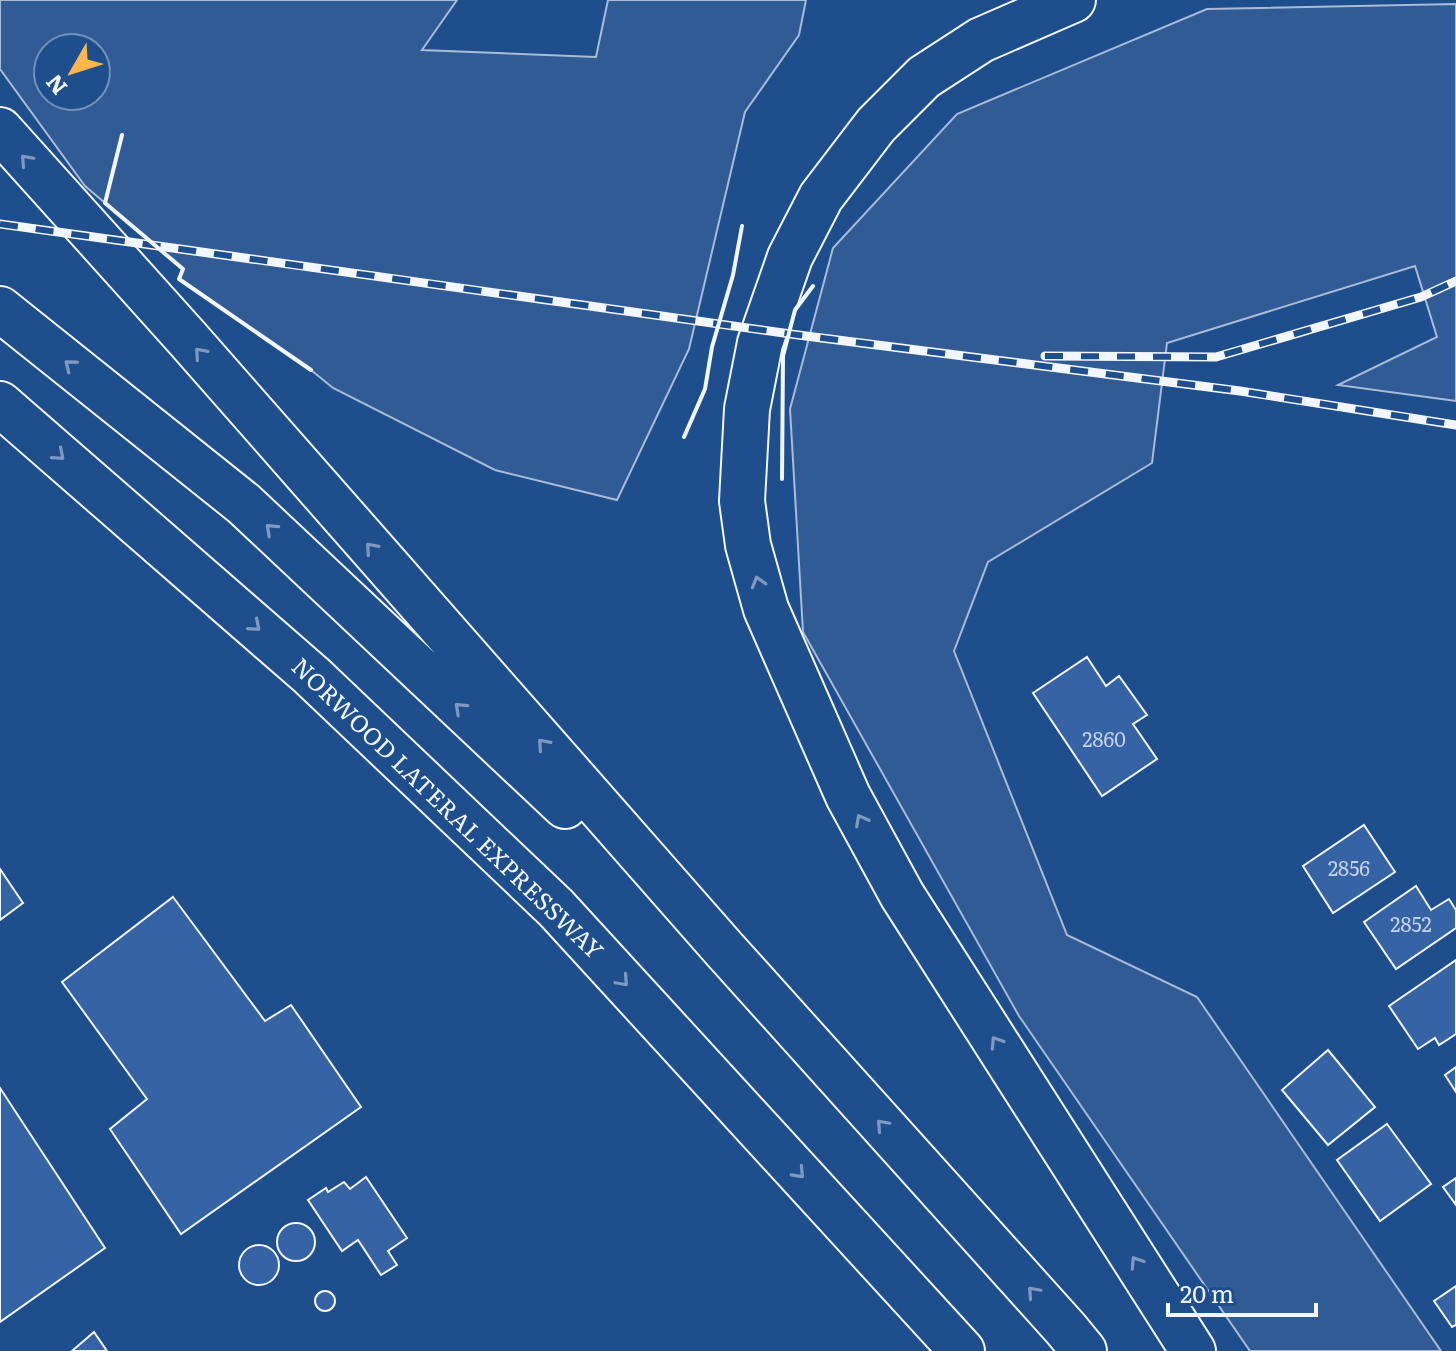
<svg xmlns="http://www.w3.org/2000/svg" width="1456" height="1351" font-family="Literata,serif">
	<style>
		.built { fill: #305b95; stroke: #a8bbd7; stroke-width: 2; fill-rule: evenodd }
		.building { fill: #3563a3; stroke: #f2f6ff; stroke-width: 2 }
		.lines { fill: none; stroke-linecap: round; stroke-linejoin: round }
		.highway-casing { stroke: #f2f6ff; stroke-width: 48 }
		.highway { stroke: #1f4e8c; stroke-width: 44 }
		.rail-casing { stroke: #f2f6ff; stroke-width: 9 }
		.rail { stroke: #1f4e8c; stroke-width: 6; stroke-dasharray: 18; stroke-linecap: butt }
		.wall { stroke: #f2f6ff; stroke-width: 4 }
		.oneway { stroke: #7e9ac0 }
		.labels { text-anchor: middle; stroke-width: 6; stroke-linejoin: round; paint-order: stroke }
		.number-label { font-size: 20px; fill: #c3d1e8 }
		.street-label { font-size: 24px; fill: #f2f6ff; stroke: #1f4e8c }
	</style>
	<rect width="100%" height="100%" fill="#1f4e8c"/>
	<path class="built" d="M0,0H457L422,50L596,57L608,0H806L799,35L745,112L689,349L617,500L495,470L333,388L311,370L179,279L183,269L85,186L0,69ZM96,48V96H48V48Z
		M1456,4V401L1338,385L1437,337L1415,266L1167,343L1152,463L988,562L954,651L1067,935L1197,997L1441,1351H1250L1019,1016L803,632L790,409L833,248L957,114L1207,9Z"/>
	<path class="building" d="M1087,657L1106,686L1119,676L1147,715L1133,724L1157,759L1102,796L1033,693Z
		M1364,825L1395,872L1333,913L1303,866Z
		M0,869L23,903L0,920Z
		M1416,886L1431,910L1449,899L1456,910V928L1396,969L1364,922Z
		M173,897L265,1021L291,1005L361,1107L181,1234L110,1129L147,1099L62,982Z
		M1456,960V1034L1439,1045L1435,1038L1418,1049L1389,1006Z
		M1328,1050L1375,1107L1328,1145L1282,1090Z
		M1456,1067V1092L1445,1075Z
		M0,1088L105,1248L0,1322Z
		M1387,1124L1431,1184L1380,1221L1337,1160Z
		M366,1177L407,1238L388,1251L397,1265L381,1275L358,1240L342,1251L308,1200L326,1188L328,1192L344,1182L350,1189Z
		M1456,1178V1205L1443,1187Z
		M277 1242a19 19 0 1 1 38 0a19 19 0 1 1-38 0Z
		M239 1265a20 20 0 1 1 40 0a20 20 0 1 1-40 0Z
		M1456,1286V1325L1452,1327L1434,1301Z
		M315 1301a10 10 0 1 1 20 0a10 10 0 1 1-20 0Z
		M94,1332L107,1351H72Z"/>
	<g class="lines">
		<defs>
			<path id="highway" d="M1073,0L981,40L924,77L876,125L821,197L790,257L760,343L747,409L742,501L748,545L766,609L848,796L902,895L1193,1351
				M0,130L187,338L724,949L1066,1329L1084,1351
				M0,309L244,504L565,806
				M0,404L311,675L556,908L962,1351"/>
		</defs>
		<use href="#highway" class="highway-casing"/>
		<use href="#highway" class="highway"/>
		<defs>
			<path id="rail" d="M0,224L798,335L1240,391L1456,425
				M1045,356L1216,357L1421,297L1456,281"/>
		</defs>
		<use href="#rail" class="rail-casing"/>
		<use href="#rail" class="rail"/>
		<path class="wall" d="M122,135L105,203L183,269L179,279L311,370
			M684,437L705,389L712,347L733,275L742,226
			M782,479L783,356L795,310L813,286"/>
	</g>
	<defs><path id="oneway-chevron" d="M-2-3.5L2.5 0L-2 3.5" fill="none" stroke-width="1.6" stroke-linecap="round" stroke-linejoin="round" transform="scale(2)"/></defs>
	<g class="oneway">
		<use href="#oneway-chevron" transform="translate(26 160) rotate(-132)"/>
		<use href="#oneway-chevron" transform="translate(200 353) rotate(-131)"/>
		<use href="#oneway-chevron" transform="translate(70 365) rotate(-141)"/>
		<use href="#oneway-chevron" transform="translate(59 455) rotate(41)"/>
		<use href="#oneway-chevron" transform="translate(271 529) rotate(-137)"/>
		<use href="#oneway-chevron" transform="translate(371 548) rotate(-131)"/>
		<use href="#oneway-chevron" transform="translate(758 582) rotate(-106)"/>
		<use href="#oneway-chevron" transform="translate(255 626) rotate(41)"/>
		<use href="#oneway-chevron" transform="translate(460 708) rotate(-137)"/>
		<use href="#oneway-chevron" transform="translate(543 744) rotate(-131)"/>
		<use href="#oneway-chevron" transform="translate(861 820) rotate(-118)"/>
		<use href="#oneway-chevron" transform="translate(623 981) rotate(48)"/>
		<use href="#oneway-chevron" transform="translate(996 1042) rotate(-123)"/>
		<use href="#oneway-chevron" transform="translate(882 1125) rotate(-132)"/>
		<use href="#oneway-chevron" transform="translate(799 1173) rotate(47)"/>
		<use href="#oneway-chevron" transform="translate(1136 1262) rotate(-123)"/>
		<use href="#oneway-chevron" transform="translate(1033 1292) rotate(-132)"/>
	</g>
	<g class="labels">
		<g class="number-label">
			<text x="1104" y="747">2860</text>
			<text x="1349" y="876">2856</text>
			<text x="1411" y="932">2852</text>
		</g>
		<g class="street-label">
			<text transform="translate(447 809) rotate(44)" y="8">NORWOOD LATERAL EXPRESSWAY</text>
		</g>
	</g>
	<g transform="translate(72 72) rotate(231)"><circle r="38" fill="#1f4e8c" stroke="#7391ba" stroke-width="2"/>
	<path d="M0-6L14 30L0 20L-14 30Z" fill="#ffb74d"/>
	<text y="-12" font-size="22" font-weight="bold" text-anchor="middle" fill="#f2f6ff">N</text>
	</g>
	<path d="M1168 1303v12h148v-12" fill="none" stroke="#f2f6ff" stroke-width="4"/>
	<text x="1180" y="1303" font-size="24" fill="#f2f6ff" stroke="#1f4e8c" stroke-width="6" paint-order="stroke">20 m</text>
</svg>
